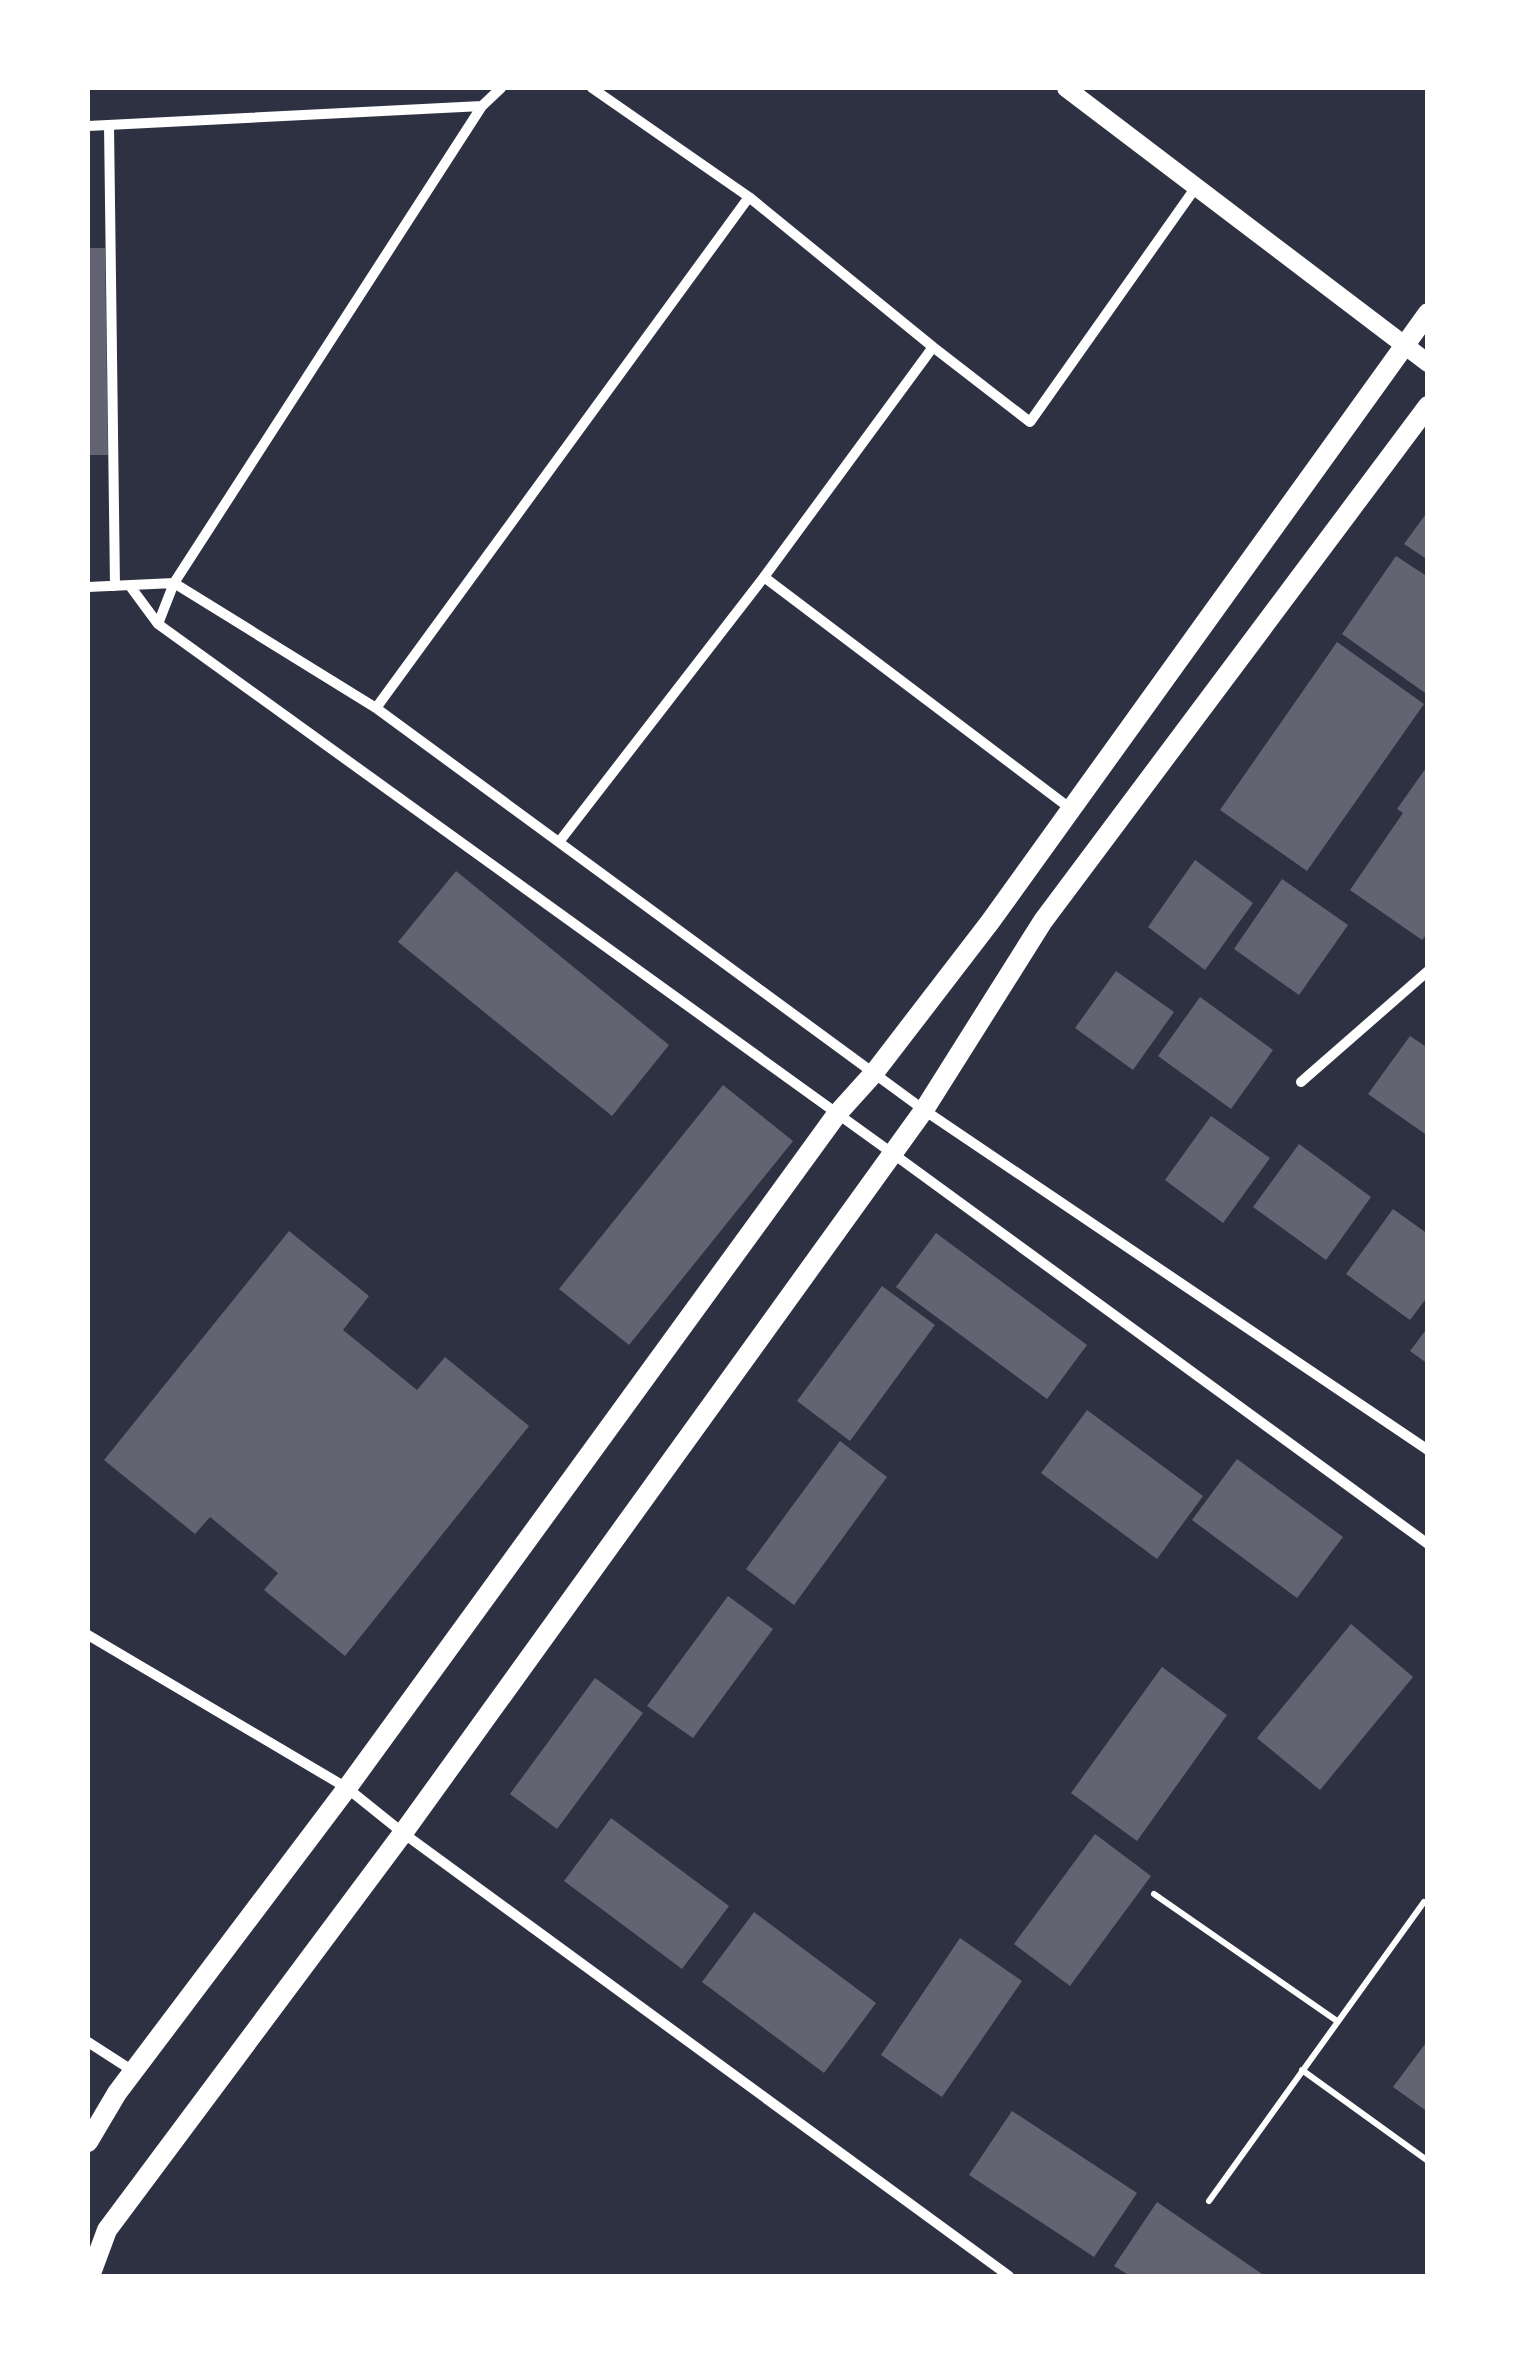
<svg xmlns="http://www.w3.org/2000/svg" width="1515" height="2364" font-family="'Varela Round',sans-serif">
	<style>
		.building { fill: #626471 }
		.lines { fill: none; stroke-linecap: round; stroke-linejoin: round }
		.path { stroke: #fff; stroke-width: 6 }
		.minor { stroke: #fff; stroke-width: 10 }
		.tertiary { stroke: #fff; stroke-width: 18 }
		.secondary { stroke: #fff; stroke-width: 20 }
	</style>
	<rect width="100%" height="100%" fill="#2d3142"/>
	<path class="building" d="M88,248H105L108,455H88Z
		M1428,511V560L1404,544Z
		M1396,556L1428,577V695L1342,634Z
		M1337,642L1424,704L1307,871L1220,810Z
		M1428,765V933L1422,940L1350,890L1403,813L1397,809Z
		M1195,860L1253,903L1205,970L1148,927Z
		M456,871L669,1045L612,1116L398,942Z
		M1282,879L1348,925L1299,995L1234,949Z
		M1116,971L1174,1012L1133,1070L1075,1028Z
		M1200,997L1273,1050L1231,1109L1158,1056Z
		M1410,1036L1428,1048V1136L1368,1094Z
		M723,1085L793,1141L629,1345L559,1289Z
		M1211,1116L1270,1158L1223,1223L1165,1180Z
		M1299,1144L1371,1197L1326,1260L1253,1207Z
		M1393,1209L1428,1234V1296L1410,1320L1346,1274Z
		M289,1231L369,1296L343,1330L417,1390L445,1357L529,1426L345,1656L264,1590L278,1573L210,1517L195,1534L104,1460Z
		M936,1233L1087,1345L1047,1399L896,1287Z
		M882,1286L935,1325L850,1441L797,1401Z
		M1428,1327V1364L1410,1351Z
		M1087,1410L1203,1496L1157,1559L1041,1473Z
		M840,1441L887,1477L794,1605L746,1569Z
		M1237,1459L1343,1537L1297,1598L1192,1520Z
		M728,1596L773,1629L693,1738L647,1706Z
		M1351,1624L1413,1677L1320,1790L1257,1738Z
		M1162,1667L1227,1715L1137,1841L1071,1793Z
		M595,1678L643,1713L557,1829L510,1794Z
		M611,1818L729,1906L682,1969L564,1881Z
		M1095,1834L1151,1876L1070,1986L1014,1944Z
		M754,1912L876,2003L824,2073L702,1982Z
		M960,1938L1022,1981L942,2097L881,2055Z
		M1428,2040V2112L1393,2087Z
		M1012,2111L1137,2193L1094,2257L969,2175Z
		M1157,2202L1265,2276H1130L1114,2266Z"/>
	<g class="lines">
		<path class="path" d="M1154,1894L1337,2021
			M1302,2070L1428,2161
			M1209,2201L1424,1902"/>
		<path class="minor" d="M592,88L749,197L933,347L1030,422L1196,187
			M109,125L115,586
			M88,126L482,106
			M764,577L1071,809
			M130,586L158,624L892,1153L1428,1544
			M88,587L174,583L376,708L924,1110L1428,1450
			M158,624L174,583L482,106L501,88
			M376,708L749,197
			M559,842L764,577L933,347
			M1301,1082L1428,971
			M88,1635L347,1788L403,1833L1009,2276
			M88,2042L133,2071"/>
		<path class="tertiary" d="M1066,88L1428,363"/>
		<path class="secondary" d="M88,2142L117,2093L347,1788L837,1114L874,1073L990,922L1428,313
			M90,2276L107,2230L403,1833L924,1110L1043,921L1428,406"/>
	</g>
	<rect width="1515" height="2364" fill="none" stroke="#ffffff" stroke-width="180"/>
</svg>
